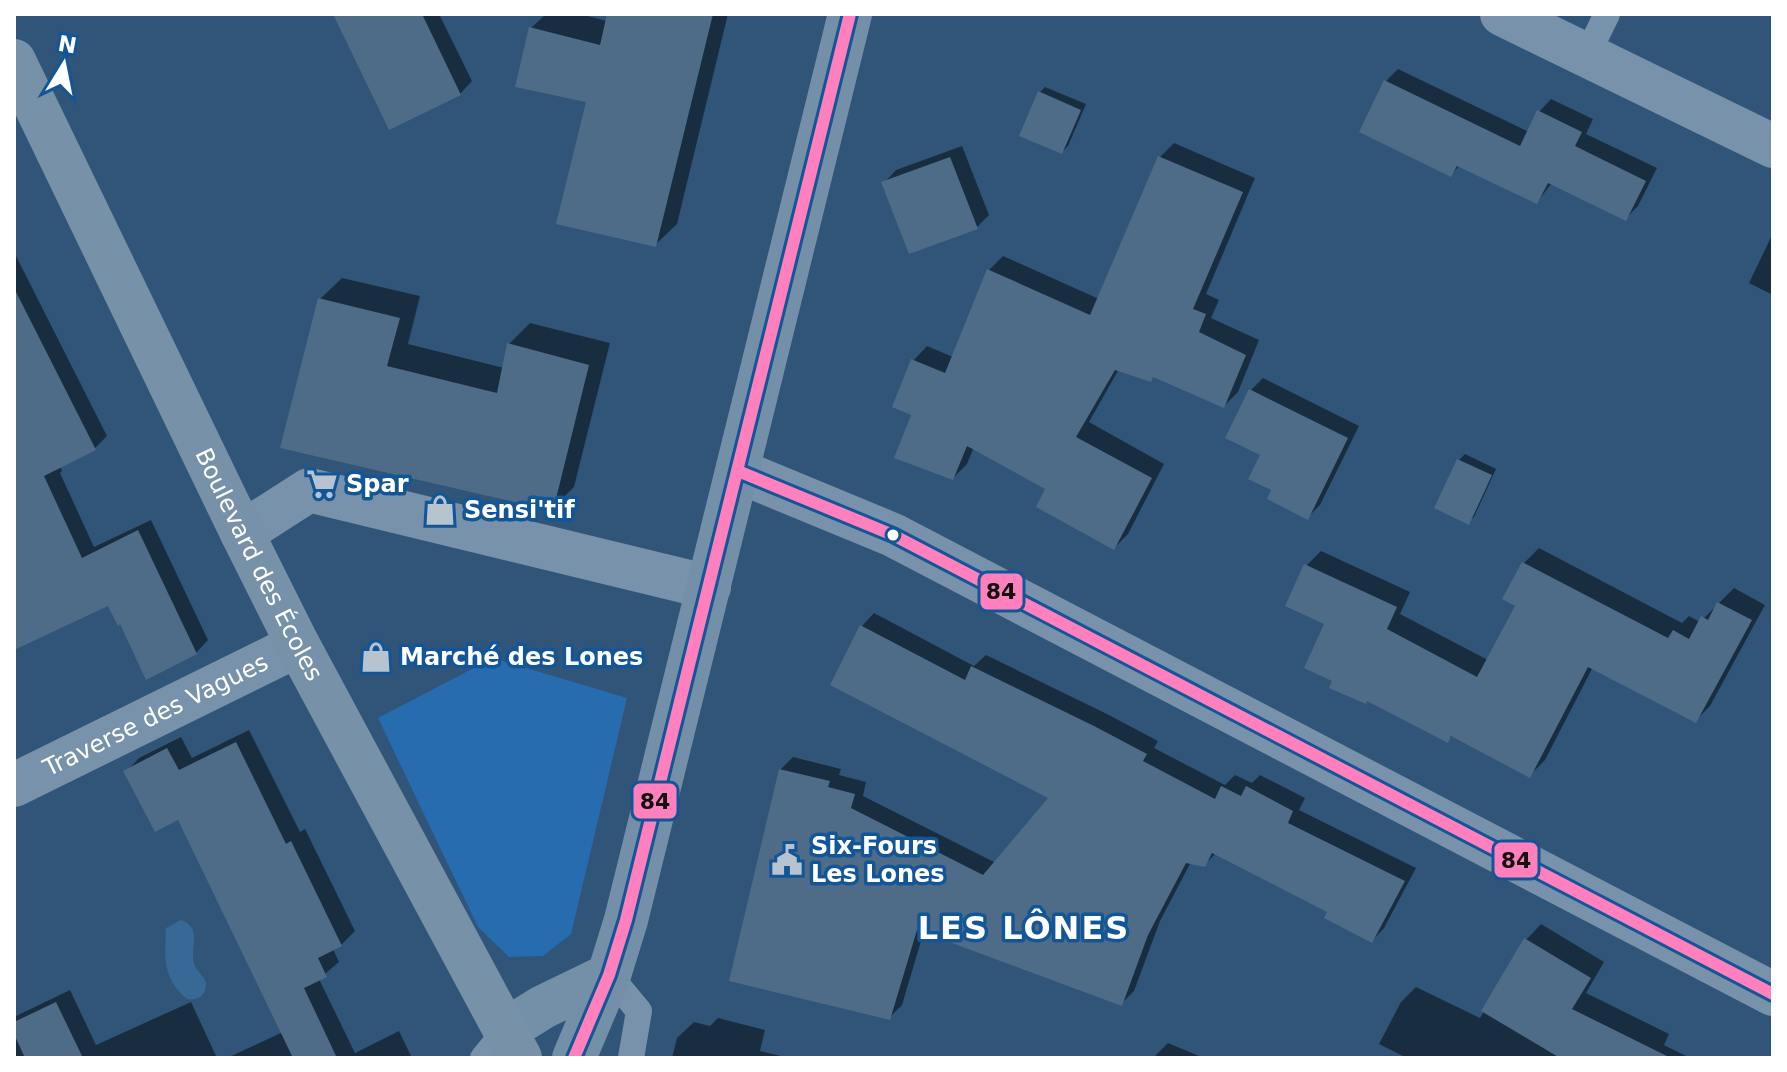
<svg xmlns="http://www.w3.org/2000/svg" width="1787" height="1072" font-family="'DejaVu Sans',sans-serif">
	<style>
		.green { fill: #266cae }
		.water { fill: #386896 }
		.shadow { fill: #0007 }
		.building { fill: #4e6c88 }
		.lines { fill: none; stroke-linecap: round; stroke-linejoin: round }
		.lane { stroke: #7992ab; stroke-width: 26 }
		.street { stroke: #7992ab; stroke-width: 44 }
		.secondary { stroke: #748fa8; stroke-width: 44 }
		.primary { stroke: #7791a9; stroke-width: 44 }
		.bus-1-casing { stroke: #125697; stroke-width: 18 }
		.bus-1 { stroke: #ff80bc; stroke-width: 12 }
		.bus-dot { fill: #fff; stroke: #125697; stroke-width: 3 }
		.labels { text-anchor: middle; stroke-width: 7; stroke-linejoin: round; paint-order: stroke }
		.poi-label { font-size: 24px; font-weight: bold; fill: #fff; stroke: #125697; text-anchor: start }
		.street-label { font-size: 24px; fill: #fff; stroke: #125697 }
		.district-label { font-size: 32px; font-weight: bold; letter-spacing: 2px; fill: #fff; stroke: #125697 }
		.line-badge { stroke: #125697; stroke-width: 3 }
		.pale-badge-label { font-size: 22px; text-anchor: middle; font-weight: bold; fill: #111 }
	</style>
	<rect width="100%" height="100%" fill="#305579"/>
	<path class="green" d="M493,658L627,698L571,934L543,956L509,957L478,927L378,718Z"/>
	<path class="water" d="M181,920C204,929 188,948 195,966C198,972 204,976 206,983C206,995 199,1001 187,999C162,977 165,959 166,928Z"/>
	<path class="shadow" d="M335,14H439L472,81L460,94Z
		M546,14H580L607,21L609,14H728L677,224L655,245L588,100L531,28Z
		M1398,69L1529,132L1539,112L1551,99L1593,119L1586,134L1657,168L1638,206L1626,218L1552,183L1537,202L1460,165L1451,175L1386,81Z
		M1045,87L1086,104L1068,146L1062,152L1040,92Z
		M1174,143L1255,178L1206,294L1219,300L1211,318L1259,340L1238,392L1224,406L1155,375L1119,369L1089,422L1164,464L1128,534L1114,548L1048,488L974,447L967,464L953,478L914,414L913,361L927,346L953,357L989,270L1003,256L1099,299L1160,157Z
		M962,146L989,215L977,227L884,183L896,170Z
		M1773,233V295L1749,283Z
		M14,252L107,436L95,448L60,466L62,471L60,473L94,547L151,520L208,640L196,653L121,622L109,604L14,648Z
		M342,278L420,296L408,344L504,368L509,344L530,323L610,343L574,487L552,509L282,447L320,299Z
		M1263,378L1359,426L1320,505L1308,517L1263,454L1251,390Z
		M1465,454L1496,469L1474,517L1468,522L1437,507L1459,460Z
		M1539,548L1682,623L1689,616L1700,622L1734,588L1765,605L1710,706L1695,721L1593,667L1545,760L1530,775L1453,735L1448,740L1335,680L1327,623L1306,566L1321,551L1410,592L1400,614L1488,660L1517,606L1524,563Z
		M874,613L974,666L986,655L1107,714L1158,741L1154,748L1225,785L1235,775L1252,783L1260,775L1305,798L1299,810L1416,868L1384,928L1372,941L1330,911L1216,853L1204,865L1191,862L1160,921L1134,991L1121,1004L924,931L902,1005L889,1018L780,770L793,757L841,769L839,775L866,782L863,796L996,863L1051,797L832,684L862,626Z
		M249,730L300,832L305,829L355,931L341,945L333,949L339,962L319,979L355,1053L399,1031L412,1058H227L283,1032L179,818L126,772L139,758L181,737L192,758Z
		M1541,924L1604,962L1586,993L1669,1034L1664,1045L1690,1058H1407L1379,1044L1401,1002L1416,987L1480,1018L1526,940Z
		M70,990L96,1045L191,1002L217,1058H14V1017Z
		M718,1018L765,1030L760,1051L789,1058H672L677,1038L694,1022L710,1026Z
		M1168,1043L1204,1058H1153Z"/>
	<path class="building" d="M333,14H422L461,95L389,130Z
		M607,14H713L656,247L556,224L586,102L515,87L529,27L600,45Z
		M1384,80L1520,146L1537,110L1582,132L1575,146L1646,181L1626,221L1548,183L1537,204L1457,166L1451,177L1359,132Z
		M1038,91L1081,110L1062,154L1019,136Z
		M1158,156L1243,192L1193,309L1206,314L1199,332L1246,355L1224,408L1153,377L1151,382L1115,370L1076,437L1152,478L1114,550L1036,507L1045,489L967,446L953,480L894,458L911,415L892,407L911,359L945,373L987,269L1090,315Z
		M950,157L978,229L909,254L881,182Z
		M14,288L96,450L44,476L82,558L138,530L197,654L146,680L120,624L118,626L108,606L14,650Z
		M318,298L400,318L387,366L497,393L507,343L589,365L553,511L280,448Z
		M1249,389L1348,438L1308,520L1267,499L1271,490L1248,479L1260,455L1225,438Z
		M1457,459L1492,475L1469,525L1434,508Z
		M1522,562L1668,638L1673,630L1689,639L1701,616L1708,620L1717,602L1752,620L1696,723L1588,667L1530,778L1451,736L1448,743L1367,701L1366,704L1329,688L1332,681L1304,668L1324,624L1285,606L1304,564L1397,607L1387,629L1477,677L1515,606L1502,599Z
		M860,625L965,680L971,666L1094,726L1147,754L1143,761L1215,799L1221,786L1241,796L1246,786L1293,811L1288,823L1405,881L1372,943L1324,918L1327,912L1212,853L1205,867L1186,863L1148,935L1122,1006L917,930L890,1020L729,981L779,769L830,781L828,787L855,794L851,808L983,875L1048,798L830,685Z
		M236,742L286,844L291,841L342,946L318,958L327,977L304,988L337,1058H293L178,820L155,832L123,771L167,748L179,770Z
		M1524,938L1591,978L1572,1009L1671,1058H1560L1481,1011Z
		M56,1002L83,1058H25L14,1034V1022Z"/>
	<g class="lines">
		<path class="lane" d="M1587,55L1607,14
			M609,975L639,1011L631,1058
			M483,1058L506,1030"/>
		<g class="street">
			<path d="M1502,14L1773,146"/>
			<path d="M738,471L893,535L1773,994"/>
			<path d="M242,533L309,490L709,587"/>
			<path id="s1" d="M14,785L298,645"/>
		</g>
		<path class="secondary" d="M506,1030L543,1007L609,975
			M574,1058L609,975L626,920L850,14"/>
		<path class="primary" id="s2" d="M14,61L242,533L298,645L520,1058"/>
		<defs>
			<path id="bus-1" d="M738,471L893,535L1773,994
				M574,1058L609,975L626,920L850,14"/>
		</defs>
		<use href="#bus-1" class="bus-1-casing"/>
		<use href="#bus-1" class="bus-1"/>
	</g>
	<defs>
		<symbol id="supermarket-bare" viewBox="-9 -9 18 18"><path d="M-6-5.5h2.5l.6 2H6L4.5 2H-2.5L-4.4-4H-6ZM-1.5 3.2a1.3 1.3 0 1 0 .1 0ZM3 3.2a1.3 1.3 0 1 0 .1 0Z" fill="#b7c4d0" stroke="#125697" stroke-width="2.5" paint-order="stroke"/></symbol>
		<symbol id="shop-bare" viewBox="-9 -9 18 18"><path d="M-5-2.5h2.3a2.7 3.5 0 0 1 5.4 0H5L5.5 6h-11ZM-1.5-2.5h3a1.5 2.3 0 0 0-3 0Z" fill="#b7c4d0" stroke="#125697" stroke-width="2.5" paint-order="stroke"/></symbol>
		<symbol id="civic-bare" viewBox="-9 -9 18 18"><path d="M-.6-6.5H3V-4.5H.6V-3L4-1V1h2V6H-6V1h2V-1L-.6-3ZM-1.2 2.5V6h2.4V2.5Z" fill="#b7c4d0" stroke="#125697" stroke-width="2.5" paint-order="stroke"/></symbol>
	</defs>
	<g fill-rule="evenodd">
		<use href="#supermarket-bare" x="300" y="462" width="44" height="44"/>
		<use href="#shop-bare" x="418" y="488" width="44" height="44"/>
		<use href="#shop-bare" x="354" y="635" width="44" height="44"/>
		<use href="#civic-bare" x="765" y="838" width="44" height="44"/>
	</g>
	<circle class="bus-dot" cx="893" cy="535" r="7"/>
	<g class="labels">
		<g class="poi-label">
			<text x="346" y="492">Spar</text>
			<text x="464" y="518">Sensi'tif</text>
			<text x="400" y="665">Marché des Lones</text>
			<text x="811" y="854">Six-Fours<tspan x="811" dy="28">Les Lones</tspan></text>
		</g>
		<g class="street-label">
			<text dy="8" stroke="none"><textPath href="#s2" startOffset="560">Boulevard des Écoles</textPath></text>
			<text dy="8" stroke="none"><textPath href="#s1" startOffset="158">Traverse des Vagues</textPath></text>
		</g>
		<g class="district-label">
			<text x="1024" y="939">LES LÔNES</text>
		</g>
	</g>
	<g class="line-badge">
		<rect x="979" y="572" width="45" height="39" rx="8" fill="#ff80bc"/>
		<rect x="632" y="782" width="46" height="38" rx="8" fill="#ff80bc"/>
		<rect x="1493" y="841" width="46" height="38" rx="8" fill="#ff80bc"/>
	</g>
	<g class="pale-badge-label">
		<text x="1001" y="599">84</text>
		<text x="655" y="809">84</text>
		<text x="1516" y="868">84</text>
	</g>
	<rect width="1787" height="1072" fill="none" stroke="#ffffff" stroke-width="32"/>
	<g transform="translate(64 64) rotate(10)" stroke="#125697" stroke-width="6" paint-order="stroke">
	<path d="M0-6L14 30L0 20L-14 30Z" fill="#ffffff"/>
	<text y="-12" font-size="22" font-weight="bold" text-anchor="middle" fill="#ffffff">N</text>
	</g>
</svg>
